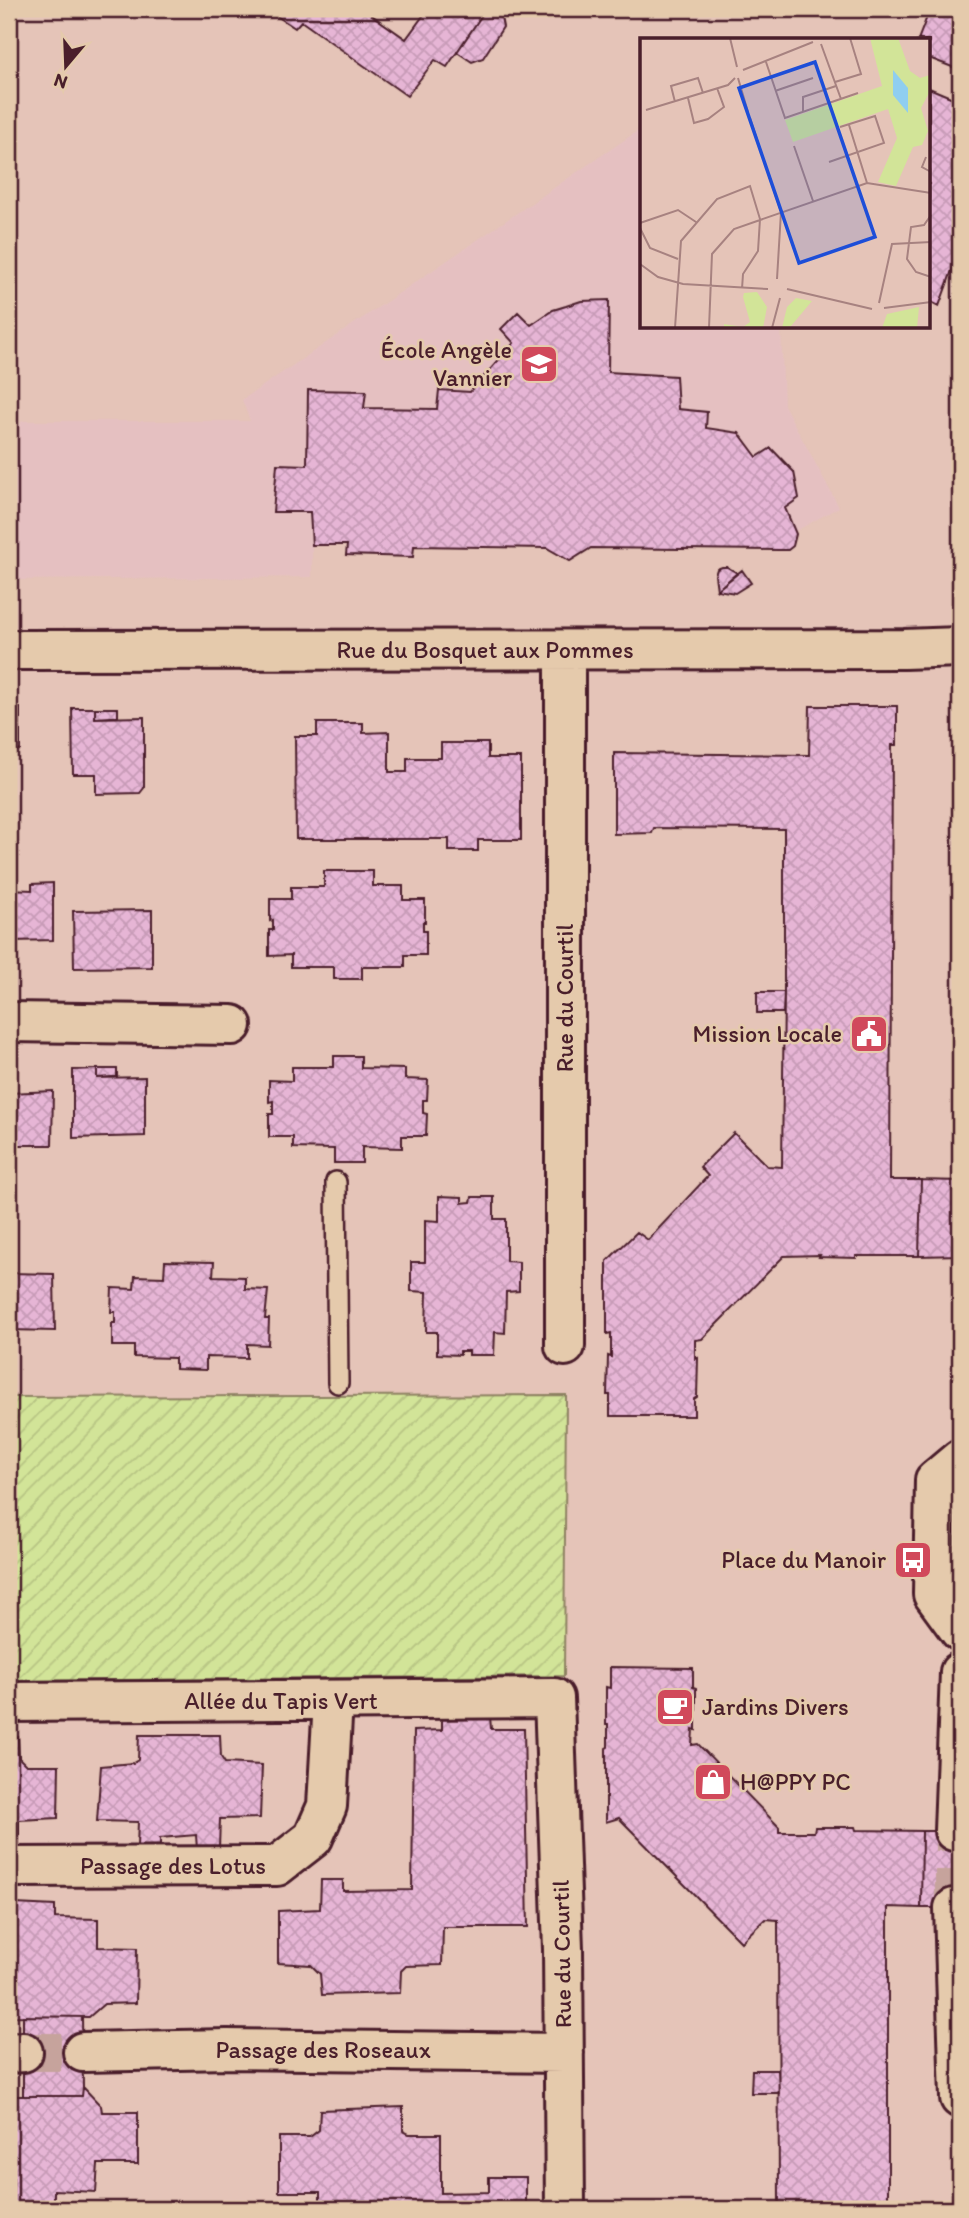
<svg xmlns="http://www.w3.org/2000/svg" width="969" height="2218" font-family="Itim,sans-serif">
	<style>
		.built { fill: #e5c0c1 }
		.garden { fill: url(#garden-furrows); stroke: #8e8262; stroke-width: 2 }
		.building { fill: url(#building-cross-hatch); stroke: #4a1f2b; stroke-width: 2 }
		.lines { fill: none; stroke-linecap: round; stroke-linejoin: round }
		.street-tunnel { stroke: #c6a39c; stroke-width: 38; stroke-dasharray: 38 19; stroke-linecap: butt }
		.secondary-tunnel { stroke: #c6a39c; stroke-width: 38; stroke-dasharray: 38 19; stroke-linecap: butt }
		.lane-casing { stroke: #4a1f2b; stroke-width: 24 }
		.street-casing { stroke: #4a1f2b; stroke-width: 44 }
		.secondary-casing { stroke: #4a1f2b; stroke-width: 44 }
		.lane { stroke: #e5caac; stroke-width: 19 }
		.street { stroke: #e5caac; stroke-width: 38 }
		.secondary { stroke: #e5caac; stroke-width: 38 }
		.labels { text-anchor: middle; stroke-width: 5; stroke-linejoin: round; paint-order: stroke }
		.poi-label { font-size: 24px; fill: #4a1f2b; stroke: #e5caac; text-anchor: end }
		.street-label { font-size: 24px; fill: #4a1f2b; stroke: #e5caac }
		.inset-road { fill: none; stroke: #a78280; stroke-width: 2 }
		.view { fill: #1d4ed8; fill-opacity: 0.15; stroke: #1d4ed8; stroke-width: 3.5 }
		.inset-edge { fill: none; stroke: #4a1f2b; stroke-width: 3.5 }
	</style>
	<defs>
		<pattern id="garden-furrows" width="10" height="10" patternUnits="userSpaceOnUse" patternTransform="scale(1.75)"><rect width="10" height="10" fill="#d2e498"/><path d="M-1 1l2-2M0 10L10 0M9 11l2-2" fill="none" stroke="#b6c383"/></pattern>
		<pattern id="building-cross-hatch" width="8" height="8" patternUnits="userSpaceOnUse" patternTransform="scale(1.75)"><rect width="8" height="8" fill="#e6b5d5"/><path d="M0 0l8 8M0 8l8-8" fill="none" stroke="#c79bb7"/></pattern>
	</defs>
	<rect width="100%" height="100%" fill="#e5c4b8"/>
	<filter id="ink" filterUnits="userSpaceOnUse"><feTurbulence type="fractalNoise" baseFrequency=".0143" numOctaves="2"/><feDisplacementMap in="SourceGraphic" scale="14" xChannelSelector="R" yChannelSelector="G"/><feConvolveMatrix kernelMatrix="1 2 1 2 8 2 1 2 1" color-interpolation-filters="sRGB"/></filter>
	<g filter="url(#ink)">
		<path class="built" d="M642,128V327H781L784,405L839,507L796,531L793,546L788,550H780L591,548L570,561L547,548L414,546L413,557L346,555V545H312V577L9,580V445L22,421H250L242,400Z"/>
		<path class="garden" d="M566,1395L564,1676L9,1681V1397Z"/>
		<path class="building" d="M266,9H363L406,39L428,9H486L447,67L435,60L407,96L301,21L295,28Z
			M486,9L501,17L503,27L483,58L472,62L457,52Z
			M930,9H960V70L929,58V40H918Z
			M929,88L960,101V258L953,268L939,306L929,301Z
			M609,300L608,372L676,376L678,409L707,412L706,428L739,433L757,457L771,448L794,472L799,498L785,508L796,534L793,546L788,550H780L591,548L570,561L547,548L414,546L413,557L346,555L347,545H312L310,512H273L277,464L307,465L308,390L366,391L364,408L437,409L439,390L470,392L514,343L501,329L518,312L531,325L553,310L566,306L581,301Z
			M722,567H727L737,573L717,590L715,575L717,569Z
			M742,570L751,583L735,593L717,590Z
			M810,706H897V745H892L890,1180H921L919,1256H856V1258L819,1257L820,1255L784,1256L702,1339L695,1340V1359L698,1358L697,1397L694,1399V1416H610V1395H607L608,1356L611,1357V1333L607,1334V1261L637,1232L648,1240L708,1176L700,1167L734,1133L767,1166L782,1167L784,992V829L654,828L652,833L614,834V753L809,755Z
			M9,708H20V750L9,751Z
			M72,708H95V718L144,717V788L140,793L96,794V774H73Z
			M95,708H118V717L95,718Z
			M317,723H363V733L389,732V772H407V758H441V743H488V758H521V840H478V851H449V839H296L295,736H317Z
			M324,871H373V886H403V900H425V922H423V931H426V955H405V967H362V979H334V967H291V955L269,956V930H273V920L270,921V899H291V887H324Z
			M53,883V940L12,941V947H9V889L32,890V884Z
			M152,910V967L74,968L73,911Z
			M757,992H784L783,1013H757Z
			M334,1056H361V1068L405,1069V1079L428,1080L427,1100H423V1113L427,1114L426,1136H402V1148L362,1147V1163H334V1149L293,1148V1137H269V1114H273V1101L269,1102V1080L292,1081V1067H334Z
			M97,1069V1078L145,1077V1136L73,1138V1070Z
			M97,1069H117V1077L97,1078Z
			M53,1091L52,1145H9V1093Z
			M921,1180L960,1181V1255L919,1256Z
			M439,1196L462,1197V1203L471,1202L472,1197H494V1219H506V1261L519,1262V1291L506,1292L505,1333L495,1332L494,1355H469V1351H460V1355L437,1354V1332H426L427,1292L411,1291V1262H425V1220L439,1221Z
			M165,1261L214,1262L213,1276L245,1277V1289L268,1290L265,1319H269L268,1345L247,1344V1358L206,1357V1370L175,1369V1358L134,1357V1346H112V1323H115V1312H111L112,1288L134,1289L135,1276L164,1277Z
			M9,1273L54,1274L55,1331L9,1330Z
			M610,1667L693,1668V1687L696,1688V1730L693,1729L692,1745L698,1744L779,1827V1832H814L815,1827H855L856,1830L922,1831L921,1908L888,1907V2209H779L778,1920L765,1919L741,1942L619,1818L606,1822V1748L608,1747V1724H606V1687L610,1688Z
			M490,1716L491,1729H524L528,1927H443L442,1965L406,1966L401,1971L400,1993L322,1995L320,1974L311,1965L278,1963V1911L320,1909L321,1880H343V1891L412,1890L414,1731L442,1730V1717Z
			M139,1735H220L221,1757L225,1763L262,1765L260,1818L220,1819L219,1848L197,1849L196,1835L160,1838V1847L137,1846L138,1822L97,1821L101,1766L133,1763L138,1760Z
			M9,1737H18L19,1758L26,1765H59L58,1818L19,1820V1848L9,1847Z
			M922,1831H960V1908H921Z
			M15,1904L55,1906V1918L98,1919V1947L137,1948L136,2003L104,2004L89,2017L9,2016V1933H14Z
			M23,2016L82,2017L83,2087L82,2096H23Z
			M752,2070H778L779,2093H751Z
			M83,2087L101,2106L102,2112H138V2164H98L96,2192L54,2190V2205L12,2206L13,2178H9V2096H82Z
			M403,2107V2131L409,2134H441V2193L489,2192V2177H526V2209H320V2192H279V2137H310L319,2130L320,2110Z"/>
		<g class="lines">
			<path class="street-tunnel" d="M23,2052H83"/>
			<path class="secondary-tunnel" d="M954,1908V1831"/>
			<defs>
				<path id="lane" d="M336,1182L338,1383"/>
				<path id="street" d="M9,650L904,649L960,647
					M9,1022L232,1025
					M565,1346V650
					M9,1702L554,1698L563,1949L565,2209
					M9,1867L277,1866L313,1838L327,1806L333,1701
					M83,2052L227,2049L564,2053
					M9,2053L23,2052"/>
				<path id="secondary" d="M960,1459L935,1480L933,1594L960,1631
					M954,1831L960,1672
					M954,1908L960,2098"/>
			</defs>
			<use href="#lane" class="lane-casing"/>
			<use href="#street" class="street-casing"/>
			<use href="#secondary" class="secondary-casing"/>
			<use href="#lane" class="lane"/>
			<use href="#street" class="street"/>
			<use href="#secondary" class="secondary"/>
		</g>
	</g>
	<defs>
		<symbol id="school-square" viewBox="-11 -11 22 22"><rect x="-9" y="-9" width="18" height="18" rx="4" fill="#d1495b" stroke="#e5caac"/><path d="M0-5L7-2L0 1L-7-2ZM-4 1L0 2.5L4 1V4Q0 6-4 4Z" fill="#fff"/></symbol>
		<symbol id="civic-square" viewBox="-11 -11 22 22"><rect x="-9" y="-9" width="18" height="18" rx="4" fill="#d1495b" stroke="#e5caac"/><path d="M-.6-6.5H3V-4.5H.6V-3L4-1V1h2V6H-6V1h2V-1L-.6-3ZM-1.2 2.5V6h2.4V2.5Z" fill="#fff"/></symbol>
		<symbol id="bus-square" viewBox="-11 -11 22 22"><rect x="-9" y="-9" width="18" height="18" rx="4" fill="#d1495b" stroke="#e5caac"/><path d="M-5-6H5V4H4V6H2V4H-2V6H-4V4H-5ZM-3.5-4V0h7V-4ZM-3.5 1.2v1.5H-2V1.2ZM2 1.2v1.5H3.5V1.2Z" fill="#fff"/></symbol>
		<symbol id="cafe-square" viewBox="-11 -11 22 22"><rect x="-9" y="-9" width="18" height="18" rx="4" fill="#d1495b" stroke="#e5caac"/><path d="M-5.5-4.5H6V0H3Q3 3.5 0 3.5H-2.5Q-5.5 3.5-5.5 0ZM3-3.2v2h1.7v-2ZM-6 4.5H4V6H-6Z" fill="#fff"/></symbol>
		<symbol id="shop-square" viewBox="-11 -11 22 22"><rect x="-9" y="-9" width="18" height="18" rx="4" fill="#d1495b" stroke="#e5caac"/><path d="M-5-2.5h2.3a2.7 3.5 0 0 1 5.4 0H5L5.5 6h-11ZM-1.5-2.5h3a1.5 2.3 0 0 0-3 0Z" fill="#fff"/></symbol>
	</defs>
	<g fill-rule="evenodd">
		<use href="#school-square" x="517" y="342" width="44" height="44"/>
		<use href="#civic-square" x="847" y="1012" width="44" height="44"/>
		<use href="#bus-square" x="891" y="1538" width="44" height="44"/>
		<use href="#cafe-square" x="653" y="1685" width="44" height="44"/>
		<use href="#shop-square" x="691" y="1760" width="44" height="44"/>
	</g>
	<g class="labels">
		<g class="poi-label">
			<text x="512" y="358">École Angèle<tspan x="512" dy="28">Vannier</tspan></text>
			<text x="842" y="1042">Mission Locale</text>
			<text x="886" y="1568">Place du Manoir</text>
			<text x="702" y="1715" text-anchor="start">Jardins Divers</text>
			<text x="740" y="1790" text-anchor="start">H@PPY PC</text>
		</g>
		<g class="street-label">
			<text x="485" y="658">Rue du Bosquet aux Pommes</text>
			<text transform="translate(565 998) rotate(-90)" y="8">Rue du Courtil</text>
			<text x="281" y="1709">Allée du Tapis Vert</text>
			<text x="173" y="1874">Passage des Lotus</text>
			<text transform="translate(562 1954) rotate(-91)" y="8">Rue du Courtil</text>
			<text x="323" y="2058">Passage des Roseaux</text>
		</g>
	</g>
	<g transform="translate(640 38)">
		<rect width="290" height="290" fill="#e5c4b8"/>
		<path d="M156,260L172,263L151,288L142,290L147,269ZM279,269L277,290H242L247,276Z" fill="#d2e498"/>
		<path d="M117,254L127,269L123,290H84V286L103,289L110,284L103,259L104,255Z" fill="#d2e498"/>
		<path d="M230,0H258L270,33L280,40L290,37V53L281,70L288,93L282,107L273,109L256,148L238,144L257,100L248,71L153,104L145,82L242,48Z" fill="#d2e498"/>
		<path d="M253,32L268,50V75L253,57Z" fill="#8fcef0"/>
		<path class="inset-road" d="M90,0L97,29M181,6L201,61M126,24L145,80L218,55M103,32L173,4M98,40L108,74M195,44L221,36L210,0M135,53L173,40M48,60L54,85L68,81L84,69L77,50M35,64L31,48L58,40L63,55M6,72L88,47L95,40M163,74V59L196,48M110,80L125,126M209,87L227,145M154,108L173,163M286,119L282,129L291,134M189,124L244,105L235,78L200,89M127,132L141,174L137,241M291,177L284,187L271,189L267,221L276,234L291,239M0,185L38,172L56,184M0,190L10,210L38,221M0,226L18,239L43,246L128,251M147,251L232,271M239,265L252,206L291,204M244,270L291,264M35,290L41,203L77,161L110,148L120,181L118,213L103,236L102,251M69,290L72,216L94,191L227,145L291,155M132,290L140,260"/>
		<path class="view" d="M175,24L235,199L159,225L99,50Z"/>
		<rect width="290" height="290" class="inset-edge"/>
	</g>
	<rect width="969" height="2218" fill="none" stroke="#e5caac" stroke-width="35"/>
	<rect x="18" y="18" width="934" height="2183" fill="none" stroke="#4a1f2b" stroke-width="2.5" filter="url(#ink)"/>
	<g transform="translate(66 66) rotate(199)" stroke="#e5caac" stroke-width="5" paint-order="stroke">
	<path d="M0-5L12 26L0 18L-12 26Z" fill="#4a1f2b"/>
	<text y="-10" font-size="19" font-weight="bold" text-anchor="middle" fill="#4a1f2b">N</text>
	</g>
</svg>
